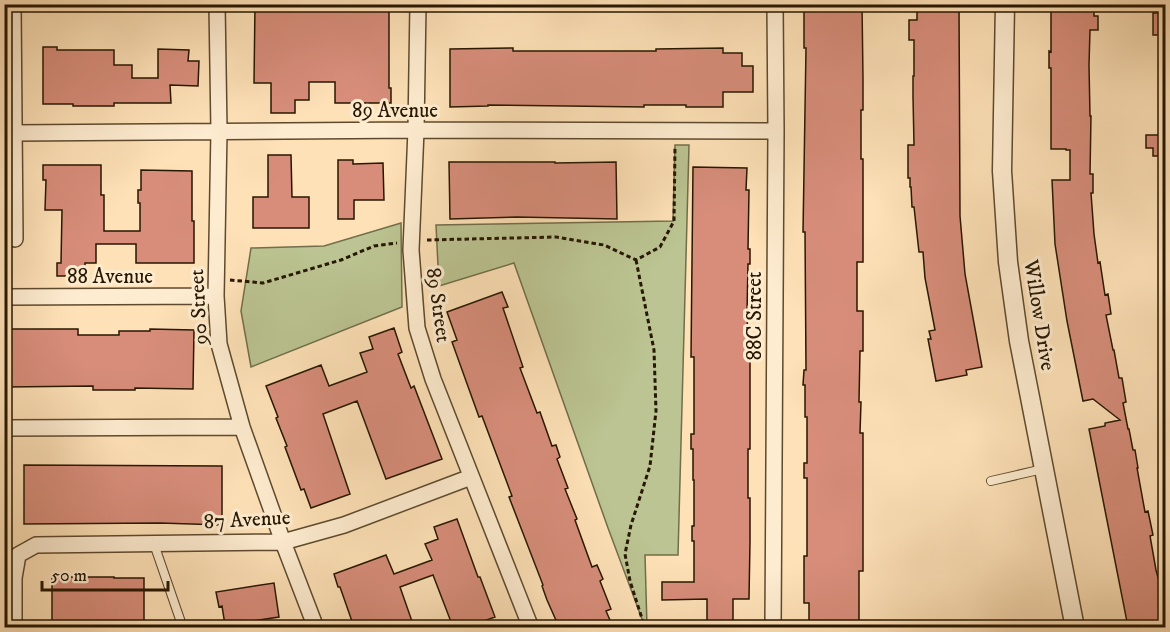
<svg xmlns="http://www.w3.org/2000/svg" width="1170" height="632" font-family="'IM FELL DW Pica',serif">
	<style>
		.green { fill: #bbc492; stroke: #716e4a; stroke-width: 1.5 }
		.building { fill: #d78d7a; stroke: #271701; stroke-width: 1.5 }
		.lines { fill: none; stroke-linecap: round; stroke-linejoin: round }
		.service-casing { stroke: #5d4a2e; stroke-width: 10 }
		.minor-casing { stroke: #5d4a2e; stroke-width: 18 }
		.tertiary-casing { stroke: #5d4a2e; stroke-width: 21 }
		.path { stroke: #271701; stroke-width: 3; stroke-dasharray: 4.5 3; stroke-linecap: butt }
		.service { stroke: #feecd0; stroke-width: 8 }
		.minor { stroke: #feecd0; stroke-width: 15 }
		.tertiary { stroke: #feecd0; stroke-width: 18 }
		.labels { text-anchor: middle; stroke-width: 6; stroke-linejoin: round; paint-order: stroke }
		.street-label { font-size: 21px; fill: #271701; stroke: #feecd0 }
	</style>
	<rect width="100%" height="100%" fill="#fee1b7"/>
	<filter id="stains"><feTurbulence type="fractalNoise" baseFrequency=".00333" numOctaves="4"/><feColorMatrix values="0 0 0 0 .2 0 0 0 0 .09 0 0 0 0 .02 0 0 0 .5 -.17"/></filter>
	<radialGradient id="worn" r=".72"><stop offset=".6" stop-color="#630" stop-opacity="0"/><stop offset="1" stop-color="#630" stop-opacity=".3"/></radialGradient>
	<path class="green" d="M675,145H689L678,555H645L647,627H645L608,528L514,263L439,286L436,225L673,221Z
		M401,223L402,307L251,367L241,311L251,248L324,246Z"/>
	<path class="building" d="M255,4H389V88H391V103H335V82H309V100H295V113H271V83H254Z
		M804,4H862L863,78V110H861V159H863V262H857V311H863V351H860L859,402H861L860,433H863V571H859V627H809V603H804V556H807V478H804V463H807V417H805V385H803L804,370H806L805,232H803L806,48H804Z
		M917,4H959L960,216L965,274L982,367L966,370L967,375L936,381L928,339H931L929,331L935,330L925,278L923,252H919L914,207H912L911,187H910V178H908V145H914L913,97V76H914V40H909V20H917Z
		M1051,4H1094V16H1098V30H1090L1089,65L1090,116H1091L1090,174H1093V193H1091L1094,234L1098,263L1100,262L1105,295L1108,294L1111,314L1106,315L1113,350H1114L1119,378H1122L1126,402L1123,403L1128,429H1129L1133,450H1135L1138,468H1137L1145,512L1148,511L1153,535L1150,536L1156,570L1159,581H1160L1166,607V627H1147L1146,624L1128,627L1089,429L1105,426V423L1120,420L1093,399L1083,401L1067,321L1055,244L1052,180H1070V150H1066V149H1051V68H1049V51L1051,52Z
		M1153,13H1166V35H1153Z
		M43,47H57V50H114V65H132V78H158V49L189,50L188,61H199L198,86L170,85L171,103H114V106H73V104H43Z
		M513,48V51H656V49L723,48V53H742V66H753V92H723V107H686V105H644V107L488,105V106L450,107V49Z
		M1146,135H1166V156H1153V148H1146Z
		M268,155H291L292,197H309V228H253V197H268Z
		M338,160H353V164L383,163L384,200H354V219H338Z
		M449,162H555V163L616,162L617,219L517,217L450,219Z
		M43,165H101V195H104V231H140V203H138V190H141V170L192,171V221H194V263H136V244H96V263H85V276H57V263H61L62,210H45L46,180H43Z
		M693,167L747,168L746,190H749L748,249H750V264H748L747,313L748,341H750V449H748V498H750V541L749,599H733V627H707V599L662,600V582H694V541H692V526H694V480H693V449H691V434H694V357H691Z
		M502,292L508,307L503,308L523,367L520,368L537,413L540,412L552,446L556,445L560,457L557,459L568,488L565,489L577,519L575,520L592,567L597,565L603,579L600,581L611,609L606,611L613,627H559L547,600L542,586L543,585L509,497L512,496L482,416L479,417L452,342L457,340L447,312Z
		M394,328L402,352L398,354L411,388L414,386L442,459L386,479L357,401L323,414L350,494L311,508L304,489L301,490L285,447L287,446L276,418L278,417L266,386L321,365L329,386L367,372L360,353L373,349L369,337Z
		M5,329H78V335H119V331H150V329L194,330L193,389L135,388V390H93V386L6,387Z
		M24,465L222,466V525L160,523L24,524Z
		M457,519L478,577H480L495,617L467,627H453L433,575L400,587L414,627H354L340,587H338L334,574L386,555L394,574L432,560L425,544L438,539L434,527Z
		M52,577H114V578H144V627H52Z
		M274,583L279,617L225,625L222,606L219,607L216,592Z"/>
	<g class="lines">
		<defs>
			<path id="service" d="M991,481L1043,469
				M154,544L183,628"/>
			<path id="minor" d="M13,4L15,239
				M217,4L219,131L216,296L219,344L242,427L283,542L316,628
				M418,4L416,130L411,250L417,328L433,379L531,628
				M14,133L416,130L776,131
				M4,297L216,296
				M4,428L242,427
				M14,628V578L18,555L36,545L283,542L344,525L471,477
				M773,628L776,131L775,4"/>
			<path id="tertiary" d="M1005,4L1002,171L1008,262L1019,341L1075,628"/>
		</defs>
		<use href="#service" class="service-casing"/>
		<use href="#minor" class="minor-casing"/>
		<use href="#tertiary" class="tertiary-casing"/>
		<path class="path" d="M427,240L556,237L604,245L636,260L660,247L674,221L675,146
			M636,260L654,350L656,411L650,466L631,525L625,554L630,581L645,628
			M230,280L263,283L341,260L374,246L397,243"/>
		<use href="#service" class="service"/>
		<use href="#minor" class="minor"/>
		<use href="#tertiary" class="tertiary"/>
	</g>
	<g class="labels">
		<g class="street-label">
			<text x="395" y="117">89 Avenue</text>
			<text x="110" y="283">88 Avenue</text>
			<text transform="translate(439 305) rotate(82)" y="7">89 Street</text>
			<text transform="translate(198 307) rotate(-93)" y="7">90 Street</text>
			<text transform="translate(1040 315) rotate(81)" y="7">Willow Drive</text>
			<text transform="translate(754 316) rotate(-90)" y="7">88C Street</text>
			<text transform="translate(247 519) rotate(-3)" y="7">87 Avenue</text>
		</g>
	</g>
	<rect width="1170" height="632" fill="none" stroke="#fee1b7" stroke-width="24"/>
	<rect x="6" y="6" width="1158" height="620" fill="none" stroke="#271701" stroke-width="3"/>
	<rect x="12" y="12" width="1146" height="608" fill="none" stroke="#271701" stroke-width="1.5"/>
	<path d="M42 581v9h126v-9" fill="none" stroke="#271701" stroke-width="3"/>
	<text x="51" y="581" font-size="18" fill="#271701" stroke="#feecd0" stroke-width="4.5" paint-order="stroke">50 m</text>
	<rect width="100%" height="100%" filter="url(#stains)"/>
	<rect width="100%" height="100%" fill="url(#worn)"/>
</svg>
